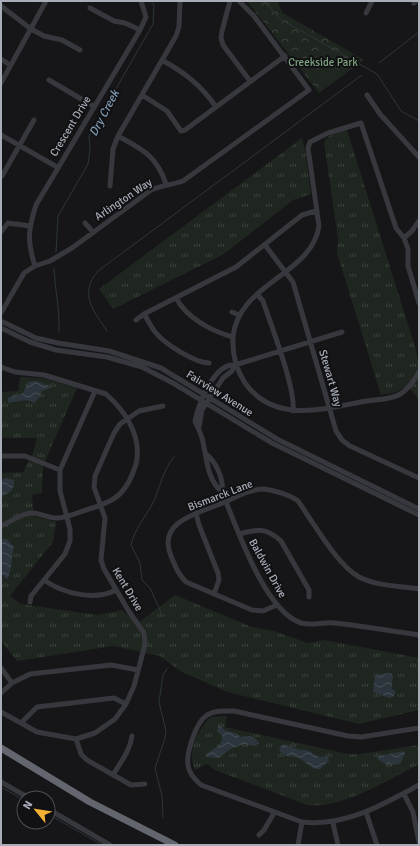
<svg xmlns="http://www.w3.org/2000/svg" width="420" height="846" font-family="Signika,sans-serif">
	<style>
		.grass { fill: url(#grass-tufts) }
		.forest { fill: url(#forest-crowns) }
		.pitch { fill: #1e261f }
		.water { fill: url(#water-waves) }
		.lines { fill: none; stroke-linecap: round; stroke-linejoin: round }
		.stream { stroke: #2c353c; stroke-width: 1 }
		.minor { stroke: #37383d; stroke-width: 5 }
		.highway { stroke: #63666e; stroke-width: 7 }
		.labels { text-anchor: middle; stroke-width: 4; stroke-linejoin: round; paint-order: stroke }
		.park-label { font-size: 11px; fill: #7fa381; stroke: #111113 }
		.street-label { font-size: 11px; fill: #a8adb8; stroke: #111113 }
		.water-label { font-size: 12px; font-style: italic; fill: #7f9bb3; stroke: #111113 }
	</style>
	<defs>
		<pattern id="grass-tufts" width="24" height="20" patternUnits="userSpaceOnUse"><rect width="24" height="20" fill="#1e261f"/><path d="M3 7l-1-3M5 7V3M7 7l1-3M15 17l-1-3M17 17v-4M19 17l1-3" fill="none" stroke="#3c433d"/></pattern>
		<pattern id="forest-crowns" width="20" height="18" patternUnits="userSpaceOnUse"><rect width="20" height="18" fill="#1e261f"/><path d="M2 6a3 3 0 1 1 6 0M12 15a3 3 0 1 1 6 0" fill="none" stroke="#3c433d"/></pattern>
		<pattern id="water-waves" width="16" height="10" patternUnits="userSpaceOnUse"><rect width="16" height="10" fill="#2c353c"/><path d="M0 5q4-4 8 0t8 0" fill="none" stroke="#485056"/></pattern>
	</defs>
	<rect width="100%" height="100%" fill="#161618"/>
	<path class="grass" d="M347,130L416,350L419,367V400L408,386L396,392L381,395L337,253L338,239L324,142L329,136Z
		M302,138L305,150L311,194L293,200L224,254L113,309L99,289Z
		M20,377L43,378L77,388L43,466L42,493L32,495L34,516L56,522L53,542L10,596L21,604L97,615L122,610L138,623L175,595L252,627L274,631L308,643L324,640L419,658V710L359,724L227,692L180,671L160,656L114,646L17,661L1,641V473L23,472L33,453L37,438H1V392L18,391Z
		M227,716L225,727L348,754H360L419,745V764C390,779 340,810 307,805L215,770L207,764L195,770C186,751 198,731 210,717Z"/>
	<path class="forest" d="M247,1H277L283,13L364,60L319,93Z"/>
	<path class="pitch" d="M307,58L318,73L310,78L299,63Z
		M331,65L337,74L324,84L317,75Z"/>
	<path class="water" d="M36,381L53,387L42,391L39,398L34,403L27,400L8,403V398L23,393L28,382Z
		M6,478L14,480C15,490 9,494 1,497V480Z
		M3,539H7L14,547C11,557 13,569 7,579L1,573V540Z
		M391,673L393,677L391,688L396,692L394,696L390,698L373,692L375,676L380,674Z
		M219,725L226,731L236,733L241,737C247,735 256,736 259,743L254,746L244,744L230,749L219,758L207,757V753C212,751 225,742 222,736C221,734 218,733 217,731Z
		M283,744L301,750H307L319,757L328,756L329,761L320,769C310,770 306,761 298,758C290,755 281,758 279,748Z
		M404,751L405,754L400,764L388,765L377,759L379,756Z"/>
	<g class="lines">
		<path class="stream" d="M267,1L273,12L282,20L377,74L401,111L419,121
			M379,63L419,32
			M56,252L58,216L88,164L90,150L89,136L153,24L154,5L151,1
			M54,268C55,290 60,310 59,332
			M107,331C94,311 78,294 98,271L362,75
			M161,612L150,588L142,580L140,563L131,545C134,530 146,516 153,503C160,487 163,470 174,457
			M1,787L24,800
			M48,814L102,845
			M163,817L162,796L155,768L165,738L166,731L159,702L163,675L167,669"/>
		<path class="minor" d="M230,1L222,31L221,38L223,45L250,81
			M414,3L416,1
			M1,6L31,29L44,36L62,40L80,50
			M90,8L114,21L125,23L140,30
			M366,13L372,1
			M1,59L10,65
			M162,60C185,73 201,85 216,107
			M49,80L93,106
			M1,83L46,1
			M142,95L167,111L181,131L185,130L285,56
			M367,95L380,114L419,157
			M1,135L57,167
			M118,136C142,149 157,156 166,184
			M2,176L34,120
			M110,186L113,149L118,136L176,36L179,27L180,1
			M85,223L93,232
			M1,232L8,223L30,226
			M404,238L412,231L419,221
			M265,245L293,282L336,431L342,440L350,446L419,478
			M35,266C27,241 28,230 36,205L140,30L146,17L141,1
			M257,294L263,301C271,325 296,389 293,411
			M176,298C187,318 211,331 233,337
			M419,303L408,266V249L404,238L396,228L361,123L328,133L310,142L308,148L319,226C312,275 238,283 233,337C232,354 236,369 245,383C272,421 317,411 356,403C388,396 401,405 419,372
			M232,312L239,315
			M1,313L24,273L35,266L50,261L72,248L151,190C162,185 172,185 183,181L309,90L254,16L239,1
			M144,314C148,320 151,327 156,333C165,344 195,363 209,363
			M136,320L144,314L236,267L302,215L316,211
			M1,321L36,338L58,343L109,351L161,368L277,439L419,509
			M1,328L30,342L56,350L107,357L142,367L173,383L272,443L419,515
			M342,332L235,365C214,363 199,403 195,421C197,426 200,431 202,438C207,456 206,479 222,492C236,525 264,611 301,623C312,626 323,622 334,623C362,626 391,631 419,635
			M1,367L15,372L44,375L106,394C124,410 140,433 137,458C137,464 134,469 132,475C122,500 106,504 83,511C75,514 67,517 59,518C50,519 41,513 32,513C21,513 11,522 1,526
			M199,427L202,410L223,378L232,371L235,365
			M206,454C216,462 224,479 222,492
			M1,456H25L60,470
			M196,513L199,525L218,573L219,580L214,594
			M239,534C257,529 266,527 281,541L309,590V597
			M44,580C64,594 95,601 116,590
			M30,602L31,596L65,554L70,541V529L60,491V470L95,391
			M277,605L263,611L252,610L186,582C178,574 175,566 171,556C157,522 196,514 220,504C233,499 249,489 264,489C274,490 290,495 298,501C313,522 337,565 359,577C376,586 400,586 419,589
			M1,668L12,683
			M1,693L12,683L30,674L111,665L138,670
			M1,712L37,732L76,739L95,733L115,719L126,704L134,686L143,652L145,643L144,633L128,610L104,569L101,560L105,518L94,487L95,476L114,433L120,424L139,411L163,406
			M21,723L37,707L114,698L126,704
			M419,728L361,737L348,736L234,711C224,711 216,710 207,715C196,722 186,753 188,765C189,774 195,779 201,785L302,822C345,827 382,805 419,785
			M76,739L81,754L87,760L131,785L145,784
			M113,775C121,761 130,751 132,736
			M1,782L29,798
			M404,794L413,812L419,842
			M48,809L110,845
			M366,812L377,845
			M333,823L338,845
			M259,835L264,830L274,813
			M298,845L302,822"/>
		<path class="highway" d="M1,748L90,802L175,845"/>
	</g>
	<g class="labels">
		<g class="park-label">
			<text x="323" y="66">Creekside Park</text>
		</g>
		<g class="street-label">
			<text transform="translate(70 126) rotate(-59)" y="4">Crescent Drive</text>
			<text transform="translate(123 199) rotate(-34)" y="4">Arlington Way</text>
			<text transform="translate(331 378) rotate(74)" y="4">Stewart Way</text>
			<text transform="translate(220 393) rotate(32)" y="4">Fairview Avenue</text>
			<text transform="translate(220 495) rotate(-21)" y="4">Bismarck Lane</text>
			<text transform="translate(268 568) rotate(61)" y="4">Baldwin Drive</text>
			<text transform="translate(128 589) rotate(59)" y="4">Kent Drive</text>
		</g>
		<g class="water-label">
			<text transform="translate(104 113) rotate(-62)" y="4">Dry Creek</text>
		</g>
	</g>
	<rect width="420" height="846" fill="none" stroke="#a8adb8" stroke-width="4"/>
	<g transform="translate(36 810) rotate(300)"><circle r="19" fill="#111113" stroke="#4d4f55"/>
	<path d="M0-3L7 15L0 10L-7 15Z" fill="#f2b134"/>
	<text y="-6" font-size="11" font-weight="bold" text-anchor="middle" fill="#a8adb8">N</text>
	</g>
</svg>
